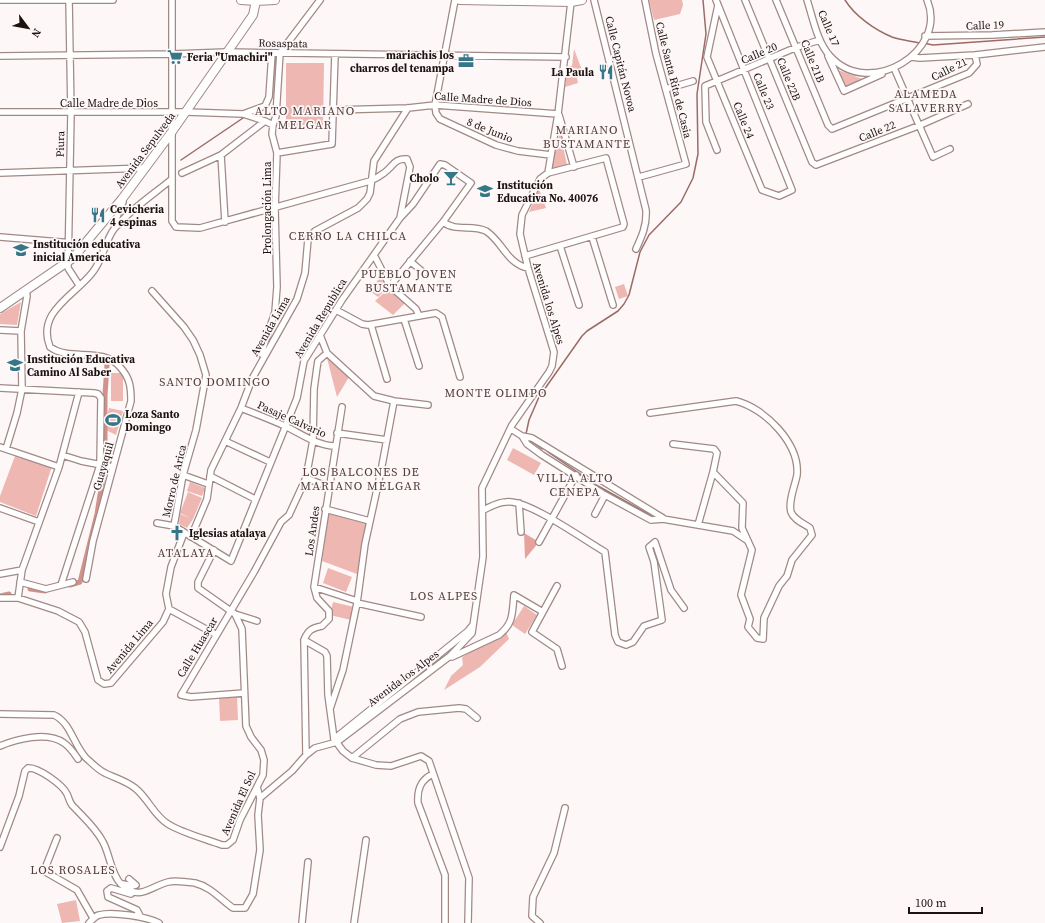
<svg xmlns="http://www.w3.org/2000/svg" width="1045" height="923" font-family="'Source Serif 4',serif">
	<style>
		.green { fill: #eeb7b1 }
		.forest { fill: #e6a39c }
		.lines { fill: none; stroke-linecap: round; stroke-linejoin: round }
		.stream { stroke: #9b6b66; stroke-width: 1.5 }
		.canal { stroke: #d2918a; stroke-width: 5 }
		.street-casing { stroke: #a18986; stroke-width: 8 }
		.secondary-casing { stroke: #a18986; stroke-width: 10 }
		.street { stroke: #fff; stroke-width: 5.5 }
		.secondary { stroke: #fff; stroke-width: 8 }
		.labels { text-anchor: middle; stroke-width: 3.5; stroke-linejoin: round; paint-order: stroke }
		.street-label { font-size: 11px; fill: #1b1211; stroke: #fdf7f7 }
		.poi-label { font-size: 11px; font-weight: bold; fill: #1b1211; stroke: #fdf7f7; text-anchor: start }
		.neighbourhood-label { font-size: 12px; letter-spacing: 1px; fill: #533e3c; stroke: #fdf7f7 }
	</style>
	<rect width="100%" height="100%" fill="#fdf7f7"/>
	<path class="green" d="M649,0H682L683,5L680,14L654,20Z
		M574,49L582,70L576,73L578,83L565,87L568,66H572Z
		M286,63H324L323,130H286Z
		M838,70L865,80L846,86Z
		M560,132L567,165L551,169Z
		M539,189L546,208L529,212Z
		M380,277L387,288L378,297L370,291Z
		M624,284L628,296L619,299L615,287Z
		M388,289L405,303L393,315L375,301Z
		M21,302L17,325L0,324V314Z
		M327,358L349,377L337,397Z
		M111,373H123V401H111Z
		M109,408L123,411L116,435L104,429Z
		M513,448L541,463L534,475L507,460Z
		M15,456L52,466L36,516L0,502V496Z
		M190,482L205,488L202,496L187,491Z
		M188,492L202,498L193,519L187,528L179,524L180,514L190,518L180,513Z
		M329,512L367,522L357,574L322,561Z
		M328,568L352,577L346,592L323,583Z
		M333,602L354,607L351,620L330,615Z
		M524,606L537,615L525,634L512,625Z
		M506,632L509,639L480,667L444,690L451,676L463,665L462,657Z
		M237,696L238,720L220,721L219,697Z
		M76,900L80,921L62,923L57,904Z"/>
	<path class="forest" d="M524,533L539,542L525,559Z"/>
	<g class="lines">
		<path class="stream" d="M845,0C855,16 875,30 892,37C900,40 911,41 920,43
			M923,43L933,45L1045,37
			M181,160L246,116
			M526,434L529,420L539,397L582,336L587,331L618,311L624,304L629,295L640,252L649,235L681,202L693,178L698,154L697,94L706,34L703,0
			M530,440L542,449
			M548,452L598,486L652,516"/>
		<path class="canal" d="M100,356L107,365L105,395V462
			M70,585L80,582L97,514L104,470
			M30,589L45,591
			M0,596L9,594"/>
		<defs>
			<path id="street" d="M0,0H113
				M69,0L71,113L68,268L79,285
				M455,0L435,105L436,113L440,119L496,145L518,151L551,155
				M594,0L646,210C647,225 642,236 636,249
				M716,0L792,190L779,196L762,190L707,57L718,5
				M745,0L812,162L816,165L918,126L968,104
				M776,0L828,125L832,129L969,73L977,64L975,55
				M807,0C813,18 817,42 830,56C869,100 949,51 927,0
				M925,36L992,35L1045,32
				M0,56L172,54L227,52L566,57
				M828,56L844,91L882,74
				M911,57L920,58L975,55L1045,47
				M894,68L933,157L950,149
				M666,89L693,81
				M334,110L408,108L435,105L558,114
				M0,112H187L243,114L265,121
				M243,114L265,106L269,97L272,53
				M559,115L574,167
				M717,150L706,122L705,86L797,47L820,40
				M277,153L332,144L335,54
				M221,155L225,222
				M0,173L146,168
				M182,173L221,155L265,121L273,125
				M548,173L558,114L571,2
				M639,177L686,164L656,54L645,0
				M443,222C456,232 472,224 486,231C502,241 507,264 528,268
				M118,225L116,219L123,202L122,199
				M0,237L85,244
				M592,237L613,305
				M560,246L579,305
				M374,255L390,286L416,309L419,316
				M410,261L424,273
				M390,286L443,222L471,183L445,165L440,164L413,204L400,218
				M152,291L184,327L193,340L200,355L206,375L196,430L183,475L174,526
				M336,310L362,324L368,325L436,313L442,317L460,377
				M404,319L419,366
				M371,325L387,379
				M0,330L21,331
				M320,335L327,353
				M327,353L374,396L394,401L428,405
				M261,354L275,312L277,287L275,209L277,153L272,134L273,125L276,116L280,53L320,0
				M0,388L94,393L98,394L101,398L100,465L61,585
				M241,408C256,414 272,420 287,427C301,434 318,446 335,446
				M650,413L736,401C765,408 800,444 797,475C795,486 788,501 791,512C794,520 803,523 810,528L812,535L792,560L787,576L779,586L764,618L763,639L757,638L748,627L750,619L741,595L752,550L742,528L743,503L713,472L698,525
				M511,429L522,436L527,444L542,455L605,495L651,520L663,519L733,531L748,541
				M337,433L387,440
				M522,436L532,438L663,518
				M225,441L270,462
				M673,444L714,449L717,453L713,472
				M0,447L59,467
				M6,449L17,413L22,389L21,331L27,296L26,291
				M62,455L81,461L112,467
				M183,475L208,484
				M210,476L255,499
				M306,478L329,487
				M519,503L521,532
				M0,508L39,522
				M325,509L370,521
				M483,510C490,507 498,502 506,502C528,499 584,540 605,552L615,635L618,642L626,645L633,642L644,626L662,620L654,562L649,547L655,542L671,590L684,608
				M595,514L605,495
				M157,523L174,526L231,561L297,398L304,361L342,300L400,218L410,167L407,159C394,158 393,167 384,173C380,176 375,179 370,181L200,228L176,227L172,221V0
				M191,537L207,499L211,470L241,408L252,379L297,299L305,273L308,239L315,231L358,208L367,199L370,193L374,161L408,108
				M539,542L576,475
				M214,550L198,582V588L235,614L257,621
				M0,574L22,570
				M86,579L93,541L131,401C131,387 130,378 120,367C101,346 71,362 50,347C36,312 74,296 92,273C103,260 104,243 114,229C128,211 154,194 172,179
				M20,582L46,589L73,582
				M557,586L532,632L557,649L562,666
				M314,587L357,601
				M0,598H18L58,611L79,622L85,632L98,680L104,684L111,683L163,622L169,609L166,594L171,567L184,533
				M18,598L22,570L59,467L79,392
				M357,603L421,617
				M169,609L215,634
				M304,640L325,652L327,656L328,695L334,739L343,751L352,758L376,765L391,766L421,756L429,761L469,878L468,923
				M450,656L452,657L499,635C514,623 512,613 514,595L543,612
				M244,693L191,697L181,695L254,572L281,522L289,515L306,478L313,440L314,389L317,367L318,361L327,353
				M330,709L343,670L357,603L365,544L381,471L394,401
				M0,714L54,715C71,723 73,744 86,758C92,763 98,770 105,773C115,778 126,781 135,788C148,798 154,816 168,824C182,833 206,839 222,845H227L233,840L240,820L263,775L264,760L261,750L251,737L246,726L242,629L235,614
				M334,739L468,631L472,626
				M0,746C17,739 47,731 64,743C70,747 74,753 78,759
				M306,755L315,748L337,742L450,656L472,633L483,557L482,488L512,425L549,372L552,366L554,352L528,268L520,234L522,215L540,179L548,173L606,158L624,224L623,227L525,256
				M352,758L400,719L418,712L459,708L466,709L477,718
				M433,774C420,780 417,790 418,803L445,875V923
				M260,798L292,771L306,755L304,640C308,630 312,628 322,626L329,619V611L317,598L314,587L342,407
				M57,838L44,871L77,890L93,918
				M0,847L19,796L25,771L28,768C38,767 63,785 67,794C69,798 69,801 72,805C83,817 96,828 103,842C110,855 111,874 121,884C139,902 149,887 168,882C175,880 188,882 195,883C211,887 220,899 233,908H245L253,894L260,850L258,815L260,798L257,787
				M123,884L132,886L136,885L129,879
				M131,894L111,888L107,891L108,897L137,910L140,916
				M89,923C92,920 95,916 99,915C113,911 147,917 159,923
				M302,923L308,862
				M354,923L366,840
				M540,923L532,916L533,897L554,853L565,808"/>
			<path id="secondary" d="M241,0L256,1L275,0
				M460,0L571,2L582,0
				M0,308L73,258L122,199L171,133L253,15L256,1"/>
		</defs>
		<use href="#street" class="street-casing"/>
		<use href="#secondary" class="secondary-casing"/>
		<use href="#street" class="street"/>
		<use href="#secondary" class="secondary"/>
	</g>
	<defs>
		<symbol id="supermarket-bare" viewBox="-9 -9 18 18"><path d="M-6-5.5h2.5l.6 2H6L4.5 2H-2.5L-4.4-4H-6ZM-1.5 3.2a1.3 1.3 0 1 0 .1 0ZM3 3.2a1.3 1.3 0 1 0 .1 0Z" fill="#357789" stroke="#fdf7f7" stroke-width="2.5" paint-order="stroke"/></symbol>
		<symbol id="office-bare" viewBox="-9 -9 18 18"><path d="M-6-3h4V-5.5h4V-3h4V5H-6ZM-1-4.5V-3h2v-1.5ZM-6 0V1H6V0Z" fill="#357789" stroke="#fdf7f7" stroke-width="2.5" paint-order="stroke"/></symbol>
		<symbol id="restaurant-bare" viewBox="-9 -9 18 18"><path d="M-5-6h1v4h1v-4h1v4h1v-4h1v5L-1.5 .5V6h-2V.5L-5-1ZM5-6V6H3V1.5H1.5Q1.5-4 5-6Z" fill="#357789" stroke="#fdf7f7" stroke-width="2.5" paint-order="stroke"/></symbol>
		<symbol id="bar-bare" viewBox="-9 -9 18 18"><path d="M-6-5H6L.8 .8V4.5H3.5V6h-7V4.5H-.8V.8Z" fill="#357789" stroke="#fdf7f7" stroke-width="2.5" paint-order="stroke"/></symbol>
		<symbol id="school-bare" viewBox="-9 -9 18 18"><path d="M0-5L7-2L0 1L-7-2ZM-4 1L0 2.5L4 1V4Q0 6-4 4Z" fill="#357789" stroke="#fdf7f7" stroke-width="2.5" paint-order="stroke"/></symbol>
		<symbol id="stadium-bare" viewBox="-9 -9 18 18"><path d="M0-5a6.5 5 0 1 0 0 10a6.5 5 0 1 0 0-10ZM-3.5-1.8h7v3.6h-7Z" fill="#357789" stroke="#fdf7f7" stroke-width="2.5" paint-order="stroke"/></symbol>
		<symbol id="church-bare" viewBox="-9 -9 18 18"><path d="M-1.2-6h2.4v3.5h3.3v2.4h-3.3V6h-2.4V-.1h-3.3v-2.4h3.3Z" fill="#357789" stroke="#fdf7f7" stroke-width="2.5" paint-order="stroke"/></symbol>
	</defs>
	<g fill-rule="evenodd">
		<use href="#supermarket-bare" x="164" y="46" width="22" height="22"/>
		<use href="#office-bare" x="455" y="50" width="22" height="22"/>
		<use href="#restaurant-bare" x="595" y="61" width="22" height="22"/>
		<use href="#bar-bare" x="440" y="167" width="22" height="22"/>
		<use href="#school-bare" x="474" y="180" width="22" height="22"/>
		<use href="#restaurant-bare" x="87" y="204" width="22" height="22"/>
		<use href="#school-bare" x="10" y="239" width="22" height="22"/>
		<use href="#school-bare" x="4" y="354" width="22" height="22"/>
		<use href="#stadium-bare" x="102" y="409" width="22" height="22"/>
		<use href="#church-bare" x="166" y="522" width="22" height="22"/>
	</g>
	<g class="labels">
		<g class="street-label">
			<text transform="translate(985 25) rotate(-2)" y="4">Calle 19</text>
			<text transform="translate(829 28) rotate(67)" y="4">Calle 17</text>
			<text transform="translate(283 43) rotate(1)" y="4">Rosaspata</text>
			<text transform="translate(759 53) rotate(-23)" y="4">Calle 20</text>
			<text transform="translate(813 61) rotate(68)" y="4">Calle 21B</text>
			<text transform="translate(621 64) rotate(76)" y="4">Calle Capitán Novoa</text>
			<text transform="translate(949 69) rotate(-26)" y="4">Calle 21</text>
			<text transform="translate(789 79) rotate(68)" y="4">Calle 22B</text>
			<text transform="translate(674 80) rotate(76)" y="4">Calle Santa Rita de Casia</text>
			<text transform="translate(764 91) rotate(68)" y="4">Calle 23</text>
			<text transform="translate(483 99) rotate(4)" y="4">Calle Madre de Dios</text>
			<text x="109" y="107">Calle Madre de Dios</text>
			<text transform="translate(744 120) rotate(68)" y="4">Calle 24</text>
			<text transform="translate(490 130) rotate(22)" y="4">8 de Junio</text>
			<text transform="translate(877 131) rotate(-22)" y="4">Calle 22</text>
			<text transform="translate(60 144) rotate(-89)" y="4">Piura</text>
			<text transform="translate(145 150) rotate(-53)" y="4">Avenida Sepulveda</text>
			<text transform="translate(267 208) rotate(-90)" y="4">Prolongación Lima</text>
			<text transform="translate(549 303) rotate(73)" y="4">Avenida los Alpes</text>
			<text transform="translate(320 318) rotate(-59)" y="4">Avenida Republica</text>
			<text transform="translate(270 326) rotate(-60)" y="4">Avenida Lima</text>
			<text transform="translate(292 419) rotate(24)" y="4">Pasaje Calvario</text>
			<text transform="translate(103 466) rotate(-74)" y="4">Guayaquil</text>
			<text transform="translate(174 481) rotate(-77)" y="4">Morro de Arica</text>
			<text transform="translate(312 531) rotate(-82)" y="4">Los Andes</text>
			<text transform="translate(129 646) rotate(-50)" y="4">Avenida Lima</text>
			<text transform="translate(197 647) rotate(-59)" y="4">Calle Huascar</text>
			<text transform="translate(403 678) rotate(-37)" y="4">Avenida los Alpes</text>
			<text transform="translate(238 803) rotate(-66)" y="4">Avenida El Sol</text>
		</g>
		<g class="poi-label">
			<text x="454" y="59" text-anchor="end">mariachis los<tspan x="454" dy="13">charros del tenampa</tspan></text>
			<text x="187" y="61">Feria "Umachiri"</text>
			<text x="594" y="76" text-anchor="end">La Paula</text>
			<text x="439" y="182" text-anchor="end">Cholo</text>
			<text x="497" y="189">Institución<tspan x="497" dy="13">Educativa No. 40076</tspan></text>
			<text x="110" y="213">Cevicheria<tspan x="110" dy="13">4 espinas</tspan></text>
			<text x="33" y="248">Institución educativa<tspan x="33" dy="13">inicial America</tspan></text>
			<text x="27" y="363">Institución Educativa<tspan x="27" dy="13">Camino Al Saber</tspan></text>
			<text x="125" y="418">Loza Santo<tspan x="125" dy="13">Domingo</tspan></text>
			<text x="189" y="537">Iglesias atalaya</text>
		</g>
		<g class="neighbourhood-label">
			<text x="926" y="98">ALAMEDA<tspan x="926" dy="14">SALAVERRY</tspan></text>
			<text x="305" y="115">ALTO MARIANO<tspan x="305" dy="14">MELGAR</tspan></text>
			<text x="587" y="134">MARIANO<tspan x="587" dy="14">BUSTAMANTE</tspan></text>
			<text x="348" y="240">CERRO LA CHILCA</text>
			<text x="409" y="278">PUEBLO JOVEN<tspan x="409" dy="14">BUSTAMANTE</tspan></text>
			<text x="215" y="386">SANTO DOMINGO</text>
			<text x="496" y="397">MONTE OLIMPO</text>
			<text x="361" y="476">LOS BALCONES DE<tspan x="361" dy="14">MARIANO MELGAR</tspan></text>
			<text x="575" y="482">VILLA ALTO<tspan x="575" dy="14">CENEPA</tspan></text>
			<text x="186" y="557">ATALAYA</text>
			<text x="444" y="600">LOS ALPES</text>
			<text x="73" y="874">LOS ROSALES</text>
		</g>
	</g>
	<g transform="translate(28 28) rotate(122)" stroke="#fdf7f7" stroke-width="3" paint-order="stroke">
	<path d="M0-3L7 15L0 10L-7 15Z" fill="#1b1211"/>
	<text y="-6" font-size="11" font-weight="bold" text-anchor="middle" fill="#1b1211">N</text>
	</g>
	<path d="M909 907v6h73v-6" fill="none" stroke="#1b1211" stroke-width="2"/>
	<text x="915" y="907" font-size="12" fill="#1b1211" stroke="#fdf7f7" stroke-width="3" paint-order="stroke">100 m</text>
</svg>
